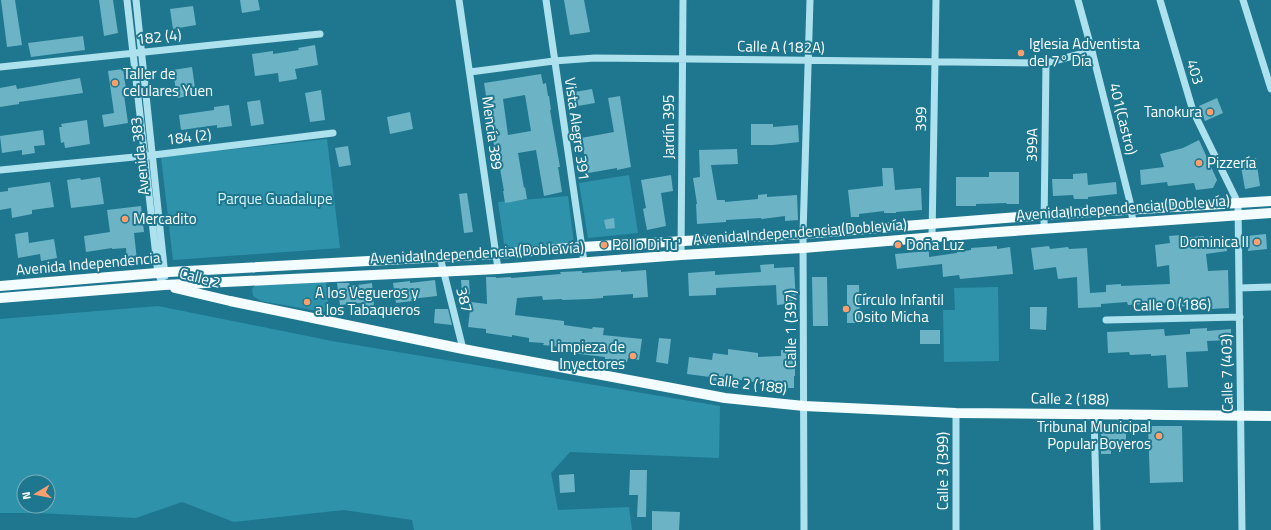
<svg xmlns="http://www.w3.org/2000/svg" width="1271" height="530" font-family="'Titillium Web',sans-serif">
	<style>
		.green { fill: #2e92ab; fill-rule: evenodd }
		.building { fill: #6cb3c6; fill-rule: evenodd }
		.lines { fill: none; stroke-linecap: round; stroke-linejoin: round }
		.minor { stroke: #ade1ed; stroke-width: 7 }
		.major { stroke: #f3fcff; stroke-width: 10 }
		.poi-dot { fill: #fc9f6c; stroke: #1e778f; stroke-width: 1.5 }
		.labels { text-anchor: middle; stroke-width: 4; stroke-linejoin: round; paint-order: stroke }
		.street-label { font-size: 15px; fill: #fff; stroke: #1e778f }
		.poi-label { font-size: 15px; fill: #fff; stroke: #1e778f; text-anchor: start }
		.park-label { font-size: 15px; fill: #dbf5fb; stroke: #1e778f }
	</style>
	<rect width="100%" height="100%" fill="#1e778f"/>
	<path class="green" d="M327,139L340,248L173,260L161,157Z
		M629,175L638,233L588,238L579,183Z
		M568,196L574,243L505,250L498,202Z
		M326,281L329,313L261,301L253,296L252,289L256,284Z
		M998,287L999,361L944,362L943,310H955L954,288Z
		M158,306L332,341L720,406L719,458L570,452L551,473L558,510L629,507L632,530H414L412,520L344,510L234,522L182,502L136,518L38,513H0V319ZM24,482H48V506H24Z"/>
	<path class="building" d="M1,0H15L22,45L7,47Z
		M99,0H113L118,33L104,36Z
		M240,0H258L260,10L242,13Z
		M564,0H584L590,32L570,35Z
		M193,6L196,25L173,29L170,9Z
		M83,36L85,50L31,57L28,43Z
		M315,45L318,65L295,69L297,79L279,82L278,73L255,76L252,54L273,51V54L299,50L298,48Z
		M192,67L196,95L177,98L173,70Z
		M123,69L127,95H124L128,123L104,127L102,115L114,113L108,71Z
		M541,74L543,84L546,83L548,96H549L551,110H550L560,167H558L562,192L544,196L536,150L518,153L524,188L525,187L527,199L505,203L503,191H504L497,152H495L484,83ZM525,95L531,131L508,135L503,99Z
		M80,78L83,93L19,102V104L0,107V88L16,85L17,89Z
		M592,89L595,103L572,107L569,93Z
		M321,90L325,120L310,122L305,93Z
		M620,96L631,167L617,170V168L588,173L581,138L614,132L608,98Z
		M1217,98L1223,113L1205,121L1199,106Z
		M260,100L264,124L251,126L247,102Z
		M229,105L232,126L217,128V125L181,130L179,115L214,110V107Z
		M410,112L413,129L390,134L387,117Z
		M87,120L90,144L65,148L64,142L61,143L59,127H62L61,124Z
		M751,124H773V127L798,125L799,142L773,145H751Z
		M43,130L45,145L34,146L35,153L22,155V150L2,153L0,136Z
		M1199,140L1217,180L1213,188L1196,190L1194,183L1168,186L1167,182L1141,185L1140,170L1164,167L1160,154L1183,148Z
		M348,146L351,165L339,167L335,148Z
		M737,149L738,164L711,165L717,200H725V202L758,199V195L767,194V197L797,195L798,220L785,221V216L761,219V218L726,220V222L697,224L696,204H697L693,178L700,177L699,150Z
		M1256,158L1260,186L1245,189L1240,161Z
		M882,168H893L895,190L921,188L922,210L896,212V213H884V211L859,214V217H851L848,190L883,186Z
		M989,172H1019V204H1006L1007,203L976,204V206H956V177H989Z
		M1087,173L1088,185L1116,182L1117,194L1088,197V199H1074L1073,195L1053,196L1052,179H1073V174Z
		M671,175L673,191L661,193L666,226L647,230L643,209L646,208L641,180Z
		M100,177L104,204L71,208L67,180L80,178L81,180Z
		M50,182L54,207L32,210V214L12,218L11,208L0,210V192L8,191V188Z
		M467,193L473,232L464,233L459,194Z
		M141,206L144,232L134,233L137,260L127,261L126,248L112,249V248L86,252L84,236L110,232L107,210Z
		M614,218L615,228L606,229L604,220Z
		M28,232L29,243L54,239L57,258L41,261L40,254L18,258L15,234Z
		M1266,234L1267,249L1248,251L1247,236Z
		M1181,235V238L1204,236V240L1226,238L1227,251L1206,254L1208,271L1228,270L1229,308L1210,309V305L1171,307V303L1128,305L1127,302L1101,304V307L1078,308L1077,277L1058,279L1056,267L1034,270L1031,248L1049,246L1050,249L1068,247L1069,249L1087,248L1090,293L1106,292V285L1121,284V286L1170,284L1169,265L1157,267L1155,245L1170,243L1169,236Z
		M997,246V249L1010,247L1013,274L960,279L959,275L943,277L942,264L897,269L895,254L929,251V257L957,253V252L971,250V248Z
		M774,264V268L794,267L796,303L777,305L776,285L716,288V295L689,296L688,273L715,271V275L761,272L760,265Z
		M621,270V272L646,270L648,297L633,298V294L603,296V298L590,299L562,300V299L543,300L542,296L517,298L515,315L564,321V325L592,329L593,327L604,328L603,335L642,339L639,360L628,358L627,362L605,359V357L571,353V348L543,345L544,343L529,342V338L512,335V337L486,333V329L468,327L471,302L487,304L486,277H496V278L511,277V278L561,274L560,272L582,271V273Z
		M812,277H827L828,326H813Z
		M435,280L437,296L411,299L412,301L396,303L393,283L410,281V283Z
		M461,280H469L470,294L462,295Z
		M337,283H349L350,286L372,283L374,306L361,308V303L340,305Z
		M847,285H859L860,323H847Z
		M1030,307H1047L1046,330L1030,329Z
		M435,309H448L452,325L434,323Z
		M1207,328V331L1231,329V340L1207,341L1208,351L1186,352L1188,387L1168,388L1166,355L1151,356V354L1130,355L1129,352L1108,353L1107,332L1164,329L1165,336L1190,334V329Z
		M920,330H940V344H920Z
		M659,338L671,339L668,364L656,362Z
		M728,349L758,353V357L781,356V350H795V376H794V388H768V384L720,377L719,381L709,380L710,377L687,374L689,357L712,360L713,353L728,355Z
		M1148,426H1182L1183,482L1150,483Z
		M1126,427V441L1111,442V454H1101V428Z
		M630,470H647L646,517H637L638,495H629Z
		M574,474L575,492L560,493L559,475Z
		M652,511L680,512L679,530H652Z"/>
	<g class="lines">
		<path class="minor" d="M127,0L158,274L164,285
			M136,0L165,276
			M459,0L498,269
			M546,0L584,262
			M1078,0L1092,51L1130,202L1133,222
			M1160,0L1193,111L1238,203L1242,530
			M1243,0L1271,89
			M0,67L320,34
			M470,72L554,61L595,58L1046,63L1092,51
			M0,170L145,156L333,133
			M1044,228L1046,63
			M932,237L936,0
			M681,255L683,0
			M440,257L463,349
			M1239,288L1271,287
			M1106,320L1240,317
			M1094,414L1097,530
			M804,530L803,234L810,0
			M956,530V413"/>
		<path class="major" d="M0,286L169,272L496,254L582,247L803,234L1044,215L1271,201
			M175,288L230,301L463,349L725,398L804,406L956,413L1271,416
			M0,298L164,285L498,269L681,255L803,248L984,233L1271,213"/>
	</g>
	<g class="poi-dot">
		<circle cx="1021" cy="53" r="4"/>
		<circle cx="115" cy="83" r="4"/>
		<circle cx="1210" cy="112" r="4"/>
		<circle cx="1199" cy="163" r="4"/>
		<circle cx="125" cy="219" r="4"/>
		<circle cx="1257" cy="242" r="4"/>
		<circle cx="604" cy="245" r="4"/>
		<circle cx="898" cy="245" r="4"/>
		<circle cx="307" cy="302" r="4"/>
		<circle cx="846" cy="309" r="4"/>
		<circle cx="633" cy="356" r="4"/>
		<circle cx="1159" cy="436" r="4"/>
	</g>
	<g class="labels">
		<g class="street-label">
			<text transform="translate(159 37) rotate(-6)" y="5">182 (4)</text>
			<text transform="translate(781 47) rotate(1)" y="5">Calle A (182A)</text>
			<text transform="translate(1195 72) rotate(73)" y="5">403</text>
			<text transform="translate(921 119) rotate(-89)" y="5">399</text>
			<text transform="translate(1123 119) rotate(76)" y="5">401(Castro)</text>
			<text transform="translate(669 127) rotate(-90)" y="5">Jardín 395</text>
			<text transform="translate(577 129) rotate(82)" y="5">Vista Alegre 391</text>
			<text transform="translate(492 133) rotate(82)" y="5">Mencía 389</text>
			<text transform="translate(189 137) rotate(-7)" y="5">184 (2)</text>
			<text transform="translate(1032 145) rotate(-89)" y="5">399A</text>
			<text transform="translate(140 156) rotate(-96)" y="5">Avenida 383</text>
			<text transform="translate(1123 208) rotate(-4)" y="5">Avenida Independencia (Doble vía)</text>
			<text transform="translate(800 232) rotate(-4)" y="5">Avenida Independencia (Doble vía)</text>
			<text transform="translate(477 253) rotate(-3)" y="5">Avenida Independencia (Doble vía)</text>
			<text transform="translate(88 264) rotate(-5)" y="5">Avenida Independencia</text>
			<text transform="translate(200 278) rotate(14)" y="5">Calle 2</text>
			<text transform="translate(464 300) rotate(76)" y="5">387</text>
			<text transform="translate(1172 305) rotate(-1)" y="5">Calle 0 (186)</text>
			<text transform="translate(791 329) rotate(-90)" y="5">Calle 1 (397)</text>
			<text transform="translate(1227 373) rotate(-91)" y="5">Calle 7 (403)</text>
			<text transform="translate(748 384) rotate(7)" y="5">Calle 2 (188)</text>
			<text transform="translate(1070 399) rotate(1)" y="5">Calle 2 (188)</text>
			<text transform="translate(943 471) rotate(-90)" y="5">Calle 3 (399)</text>
		</g>
		<g class="poi-label">
			<text x="1029" y="49">Iglesia Adventista<tspan x="1029" dy="17">del 7° Día</tspan></text>
			<text x="123" y="79">Taller de<tspan x="123" dy="17">celulares Yuen</tspan></text>
			<text x="1202" y="117" text-anchor="end">Tanokura</text>
			<text x="1207" y="168">Pizzería</text>
			<text x="133" y="224">Mercadito</text>
			<text x="1249" y="247" text-anchor="end">Dominica II</text>
			<text x="612" y="250">Pollo Di Tu'</text>
			<text x="906" y="250">Doña Luz</text>
			<text x="315" y="298">A los Vegueros y<tspan x="315" dy="17">a los Tabaqueros</tspan></text>
			<text x="854" y="305">Círculo Infantil<tspan x="854" dy="17">Osito Micha</tspan></text>
			<text x="625" y="352" text-anchor="end">Limpieza de<tspan x="625" dy="17">Inyectores</tspan></text>
			<text x="1151" y="432" text-anchor="end">Tribunal Municipal<tspan x="1151" dy="17">Popular Boyeros</tspan></text>
		</g>
		<g class="park-label">
			<text x="275" y="204">Parque Guadalupe</text>
		</g>
	</g>
	<g transform="translate(36 494) rotate(260)"><circle r="19" fill="#1e778f" stroke="#78adbc"/>
	<path d="M0-3L7 15L0 10L-7 15Z" fill="#fc9f6c"/>
	<text y="-6" font-size="11" font-weight="bold" text-anchor="middle" fill="#ffffff">N</text>
	</g>
</svg>
